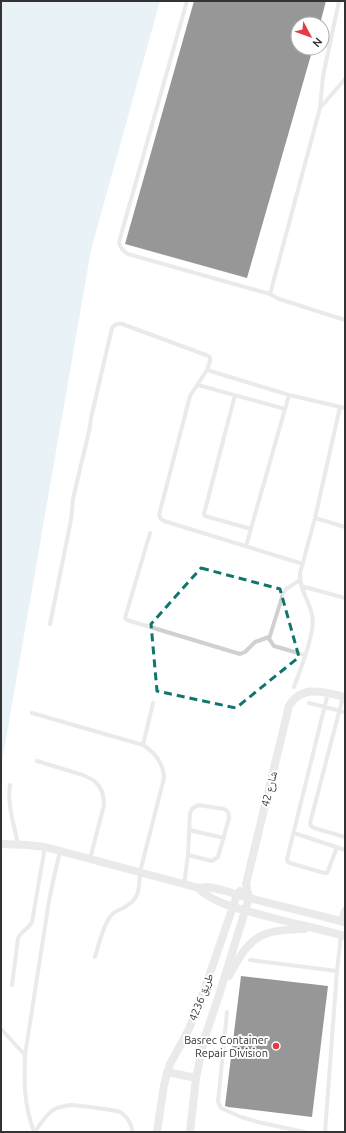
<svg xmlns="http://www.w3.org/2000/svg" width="346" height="1133" font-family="Ubuntu,'Noto Naskh Arabic',sans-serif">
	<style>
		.water { fill: #cfe2ee }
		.building { fill: #1a1a1a }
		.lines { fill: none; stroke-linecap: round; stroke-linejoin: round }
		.lane { stroke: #d0d0d0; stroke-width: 4 }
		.street { stroke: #d0d0d0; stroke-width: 8 }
		.marked { fill: none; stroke: #0f766e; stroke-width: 3; stroke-dasharray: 8 5; stroke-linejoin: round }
		.poi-dot { fill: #e63946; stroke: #fff; stroke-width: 1.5 }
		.labels { text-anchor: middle; stroke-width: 4; stroke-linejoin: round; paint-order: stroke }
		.street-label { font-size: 11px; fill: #333; stroke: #fff }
		.poi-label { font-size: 11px; fill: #333; stroke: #fff; text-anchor: end }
	</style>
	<rect width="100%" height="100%" fill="#fff"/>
	<path class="water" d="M1,1H160L91,250L1,768Z"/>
	<path class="building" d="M194,1H326L320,24H298V48H313L247,278L125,244Z
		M241,976L328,986L312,1117L228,1107L225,1106Z"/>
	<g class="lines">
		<path class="lane" d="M187,1L119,242C120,248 123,251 128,254L270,294L279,299L345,320
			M320,108L323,76L339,1
			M270,294L320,108L345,79
			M207,370L190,396L159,515L161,519L164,521L303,564
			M198,385L285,409
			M235,395L204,514L205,516L251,529
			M315,518L345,527
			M150,533L125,618L127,620L240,654L245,652L255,642L269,637
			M246,546L289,395
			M300,580L286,589L283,594L269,639L274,646L305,655
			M301,586L345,598
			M50,624L71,520L73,499L90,427L91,418L112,328L116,324H122L206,355L210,357V361L207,370L289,395L345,408
			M294,687C300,670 316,632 312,615C309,601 299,588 300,573L315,518L340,407
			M328,693L287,859L288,862L290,863L324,873H327L328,871L337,847
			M343,697L310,823L311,826L314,828L345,837
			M309,703L345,712
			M32,713L143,745C155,753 163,762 164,778L140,872C139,890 140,899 123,908C118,910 113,912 110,917C102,928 99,944 95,957
			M143,745L153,703
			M37,761L83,775C98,781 104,789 104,805L90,859
			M10,785C7,804 14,825 18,844
			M189,830L224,838
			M294,833L345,850
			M184,884L188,855L190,813L192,809L198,805L224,809C228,811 229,813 229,818L218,857L212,861L188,855
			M250,960L337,971
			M12,985L18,938C22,931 29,928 32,922L45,847
			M227,1012L218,1102L221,1108L241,1117L258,1122L304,1132
			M1,1029L25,1055
			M34,1132C24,1104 24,1085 25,1055L49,901L54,877L60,851
			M35,1132C40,1124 45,1116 53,1110C57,1107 65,1106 70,1105C76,1105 115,1110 120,1112C128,1116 131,1124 133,1132
			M325,1132L337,971L341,935"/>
		<path class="street" d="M1,844L27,845L45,847L184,884L198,888L208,887L222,890L249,898L345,922
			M198,888C215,905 247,911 270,917C295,924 320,929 345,936
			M342,922L345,911
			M229,976C250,936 259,930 304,929
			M167,1072L196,1078
			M157,1132L164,1085L170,1064L187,1033L198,1008L237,895L240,891
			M190,1132L196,1078L204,1040L220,992L249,898L246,884L289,706C302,684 324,692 345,697"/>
	</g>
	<path d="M0 0H346V1133H0ZM201,568L280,589L299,657L236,708L157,691L151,624Z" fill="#fff" fill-opacity=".55" fill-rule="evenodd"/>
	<path class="marked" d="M201,568L280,589L299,657L236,708L157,691L151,624Z"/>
	<circle class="poi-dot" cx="276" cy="1046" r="4"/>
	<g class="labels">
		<g class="street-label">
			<text transform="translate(269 789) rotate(-76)" y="4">شارع 42</text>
			<text transform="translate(201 997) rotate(-69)" y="4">طريق 4236</text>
		</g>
		<g class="poi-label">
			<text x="268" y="1044">Basrec Container<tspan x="268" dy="13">Repair Division</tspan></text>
		</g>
	</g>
	<rect width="346" height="1133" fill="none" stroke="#333333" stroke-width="4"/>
	<g transform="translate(310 36) rotate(131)"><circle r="19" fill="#ffffff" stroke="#adadad"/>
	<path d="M0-3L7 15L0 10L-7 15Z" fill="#e63946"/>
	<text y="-6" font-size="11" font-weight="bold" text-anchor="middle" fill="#333333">N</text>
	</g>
</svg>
